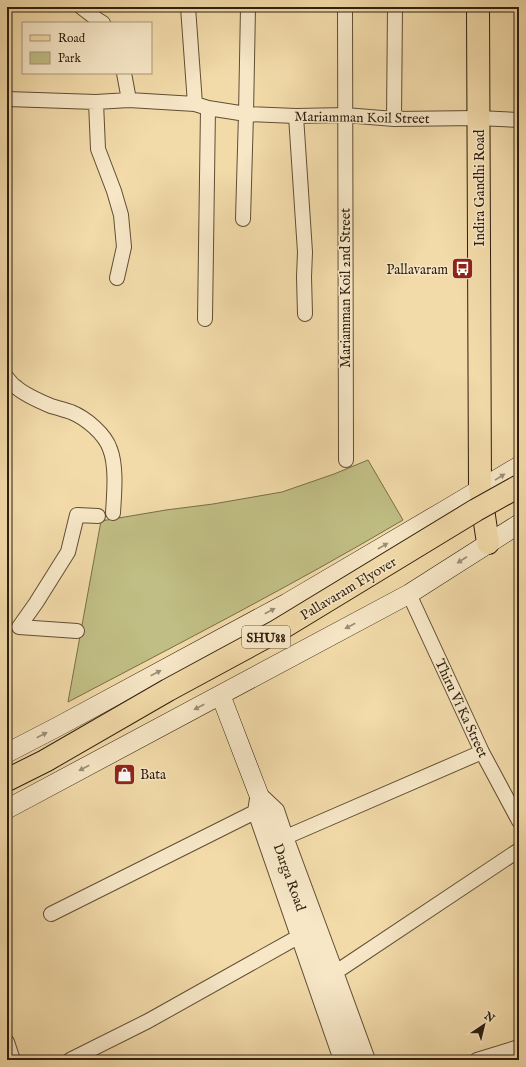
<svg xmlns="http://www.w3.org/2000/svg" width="526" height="1067" font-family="'IM FELL English',serif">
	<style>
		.green { fill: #c0be84; stroke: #786e49 }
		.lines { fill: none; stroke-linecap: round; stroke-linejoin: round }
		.street-casing { stroke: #604e35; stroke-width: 16 }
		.secondary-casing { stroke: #2f1f0e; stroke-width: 20 }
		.primary-casing { stroke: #2f1f0e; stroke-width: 24 }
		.street { stroke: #f7e7c7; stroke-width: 14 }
		.secondary { stroke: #f7e7c7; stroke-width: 19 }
		.primary { stroke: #f2daa9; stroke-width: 22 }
		.primary-bridge-casing { stroke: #2f1f0e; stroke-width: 24; stroke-linecap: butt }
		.primary-bridge { stroke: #f2daa9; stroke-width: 22 }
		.oneway { fill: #9d8d74 }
		.labels { text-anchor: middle; stroke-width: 3; stroke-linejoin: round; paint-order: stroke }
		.shield { fill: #f7e7c7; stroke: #6b5b46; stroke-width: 1 }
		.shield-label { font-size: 13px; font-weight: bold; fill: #2f1f0e }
		.street-label { font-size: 14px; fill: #2f1f0e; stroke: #f7e7c7 }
		.poi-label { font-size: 14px; fill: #2f1f0e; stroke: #f7e7c7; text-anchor: end }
	</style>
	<rect width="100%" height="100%" fill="#f2daa9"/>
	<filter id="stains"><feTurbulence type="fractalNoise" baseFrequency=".005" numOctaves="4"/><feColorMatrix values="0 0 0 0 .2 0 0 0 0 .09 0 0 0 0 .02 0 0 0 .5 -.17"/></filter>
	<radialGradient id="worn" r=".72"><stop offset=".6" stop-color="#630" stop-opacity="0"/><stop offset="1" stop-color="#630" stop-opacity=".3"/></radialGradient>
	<path class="green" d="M368,460L403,520C293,585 180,643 68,702L101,521L166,510L213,504L282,492L334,474Z"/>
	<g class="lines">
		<defs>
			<path id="street" d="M81,7L98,20L103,23
				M188,7L195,104
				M345,7L346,460
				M124,73L129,100
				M7,99L96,102L129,100L195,104L208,108L246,114L296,116L345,115L394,119L478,118L519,120
				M96,102L98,149L114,191L121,215L124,247L117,278
				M296,116L305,252L304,277L305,314
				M394,119L395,7
				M243,219L246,114L248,7
				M205,319L208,108
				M7,378C10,381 12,385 16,387C25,395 39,401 51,406C58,408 65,410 71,412C86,418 105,434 110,449C117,467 114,495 113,513
				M409,594L482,752L519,821
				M77,631L19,627L36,603L68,552L77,515L98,516
				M258,792L255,812L341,1060
				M260,794L277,810L286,837L336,972L368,1060
				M286,837L482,752
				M51,914L255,812
				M336,972L519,850
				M7,1042L13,1060
				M70,1060L148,1021L298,937
				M477,1060L519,1047"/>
			<path id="secondary" d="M221,696L278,845L327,978L354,1060
				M7,753L59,726L287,603L447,509L519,466
				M7,809L409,594L519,524"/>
			<path id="primary" d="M478,7L480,489L488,543"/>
		</defs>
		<use href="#street" class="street-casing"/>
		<use href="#secondary" class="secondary-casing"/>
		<use href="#primary" class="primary-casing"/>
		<use href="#street" class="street"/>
		<use href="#secondary" class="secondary"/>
		<use href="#primary" class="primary"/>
		<defs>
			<path id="primary-bridge" d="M7,780L45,761L168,690L277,631L476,510L519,486"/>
		</defs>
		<use href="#primary-bridge" class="primary-bridge-casing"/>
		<use href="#primary-bridge" class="primary-bridge"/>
	</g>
	<defs><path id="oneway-solid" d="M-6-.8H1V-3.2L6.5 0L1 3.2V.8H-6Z"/></defs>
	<g class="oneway">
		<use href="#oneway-solid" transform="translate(500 477) rotate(-32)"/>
		<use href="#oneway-solid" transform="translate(383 546) rotate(-30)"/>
		<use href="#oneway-solid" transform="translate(462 560) rotate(147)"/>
		<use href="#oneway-solid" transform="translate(270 611) rotate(-28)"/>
		<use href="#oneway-solid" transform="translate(350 626) rotate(152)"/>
		<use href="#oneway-solid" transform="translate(156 673) rotate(-28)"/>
		<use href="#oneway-solid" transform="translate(199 707) rotate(152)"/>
		<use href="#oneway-solid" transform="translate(42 735) rotate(-27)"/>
		<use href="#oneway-solid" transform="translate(84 768) rotate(152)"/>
	</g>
	<defs>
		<symbol id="bus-square" viewBox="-11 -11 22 22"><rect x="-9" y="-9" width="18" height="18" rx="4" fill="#8f2418" stroke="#f7e7c7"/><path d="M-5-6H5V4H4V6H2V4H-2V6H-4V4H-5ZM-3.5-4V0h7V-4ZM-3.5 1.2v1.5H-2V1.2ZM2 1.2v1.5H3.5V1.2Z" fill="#fff"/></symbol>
		<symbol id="shop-square" viewBox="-11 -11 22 22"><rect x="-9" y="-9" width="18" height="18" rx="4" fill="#8f2418" stroke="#f7e7c7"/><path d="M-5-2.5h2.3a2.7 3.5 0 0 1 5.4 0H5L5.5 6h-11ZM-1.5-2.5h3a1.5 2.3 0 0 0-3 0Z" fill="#fff"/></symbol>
	</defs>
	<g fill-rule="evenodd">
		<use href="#bus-square" x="450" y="256" width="25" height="25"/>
		<use href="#shop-square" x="112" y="762" width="25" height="25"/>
	</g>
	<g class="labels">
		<rect class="shield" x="242" y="626" width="48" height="22" rx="3"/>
		<g class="shield-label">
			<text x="266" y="642">SHU88</text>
		</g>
		<g class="street-label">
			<text transform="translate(362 117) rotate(1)" y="5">Mariamman Koil Street</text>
			<text transform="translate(479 188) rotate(-90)" y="5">Indira Gandhi Road</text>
			<text transform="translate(345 288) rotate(-90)" y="5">Mariamman Koil 2nd Street</text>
			<text transform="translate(348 588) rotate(-31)" y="5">Pallavaram Flyover</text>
			<text transform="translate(462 708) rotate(65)" y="5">Thiru Vi Ka Street</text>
			<text transform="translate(290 877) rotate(70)" y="5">Darga Road</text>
		</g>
		<g class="poi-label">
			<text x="448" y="274">Pallavaram</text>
			<text x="140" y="779" text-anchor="start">Bata</text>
		</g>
	</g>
	<rect width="526" height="1067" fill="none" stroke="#f2daa9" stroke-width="24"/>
	<rect x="8" y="8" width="510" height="1051" fill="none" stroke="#2f1f0e" stroke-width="2"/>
	<rect x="12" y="12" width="502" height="1043" fill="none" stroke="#2f1f0e"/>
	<rect x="22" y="22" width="130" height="52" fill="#f7e7c7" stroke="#a7977d"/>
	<rect x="30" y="35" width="20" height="6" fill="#f2daa9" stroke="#a7977d"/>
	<text x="58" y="42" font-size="12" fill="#2f1f0e">Road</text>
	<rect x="30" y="52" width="20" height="12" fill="#c0be84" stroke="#a7977d"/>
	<text x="58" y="62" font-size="12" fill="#2f1f0e">Park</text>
	<g transform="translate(484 1025) rotate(35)" stroke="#f7e7c7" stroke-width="3" paint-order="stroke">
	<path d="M0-3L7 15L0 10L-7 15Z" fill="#2f1f0e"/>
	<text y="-6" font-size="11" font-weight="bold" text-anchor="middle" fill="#2f1f0e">N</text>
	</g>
	<rect width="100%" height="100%" filter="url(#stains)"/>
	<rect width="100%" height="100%" fill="url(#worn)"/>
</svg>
